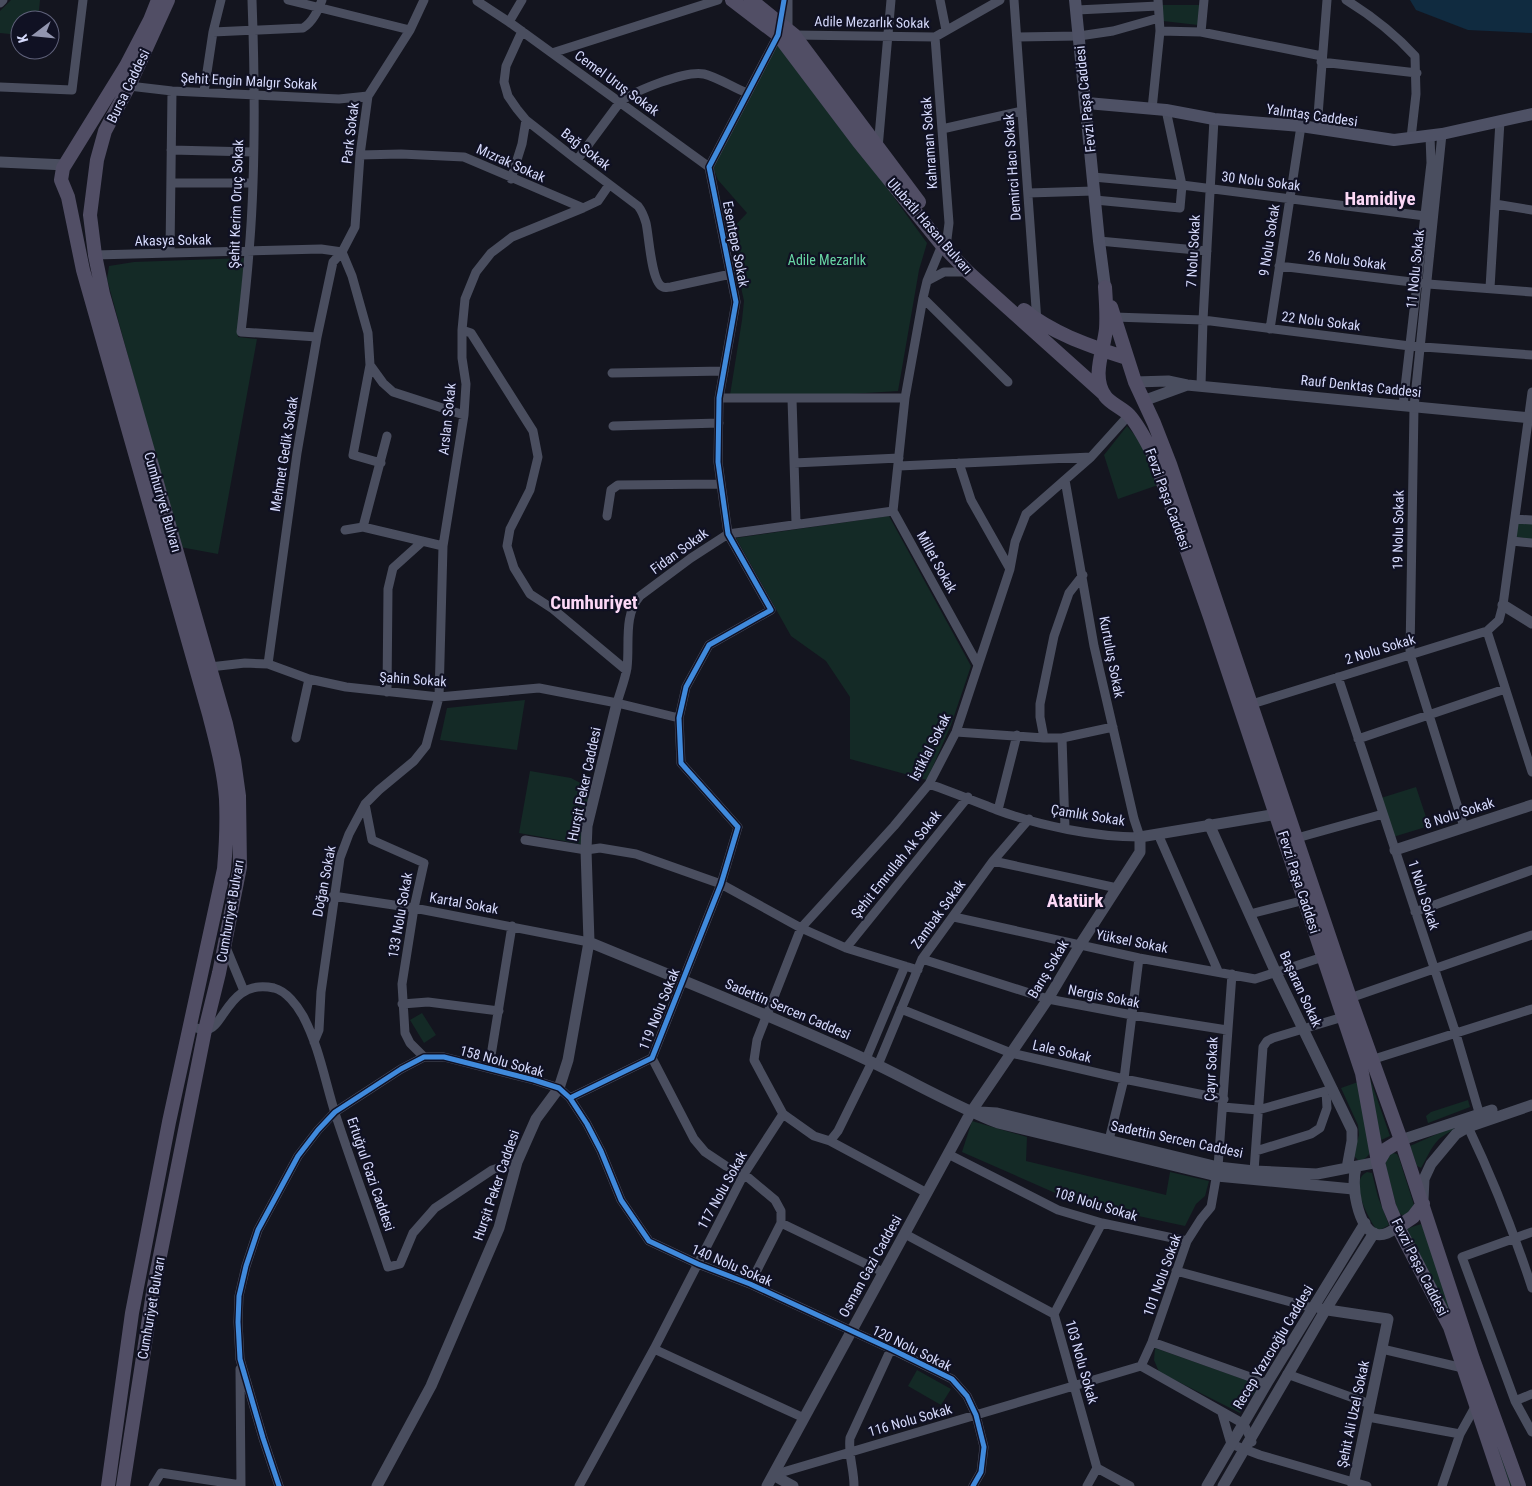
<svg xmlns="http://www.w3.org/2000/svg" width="1532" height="1486" font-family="'Roboto Condensed',sans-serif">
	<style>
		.green { fill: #142a26 }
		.water { fill: #102b40 }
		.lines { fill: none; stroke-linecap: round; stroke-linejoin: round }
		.minor { stroke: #4a4e5f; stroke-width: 9 }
		.tertiary { stroke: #4a4e5f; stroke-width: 11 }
		.secondary { stroke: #4e5165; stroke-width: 12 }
		.primary { stroke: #514e65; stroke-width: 14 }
		.cycleway-casing { stroke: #101123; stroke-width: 8 }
		.cycleway { stroke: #408adc; stroke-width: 5 }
		.labels { text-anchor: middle; stroke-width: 4.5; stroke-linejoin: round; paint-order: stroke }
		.street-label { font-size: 14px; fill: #d6dafc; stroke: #101123 }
		.park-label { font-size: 14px; fill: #68d6a4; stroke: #101123 }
		.district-label { font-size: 19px; font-weight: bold; fill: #fcd8f6; stroke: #101123 }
	</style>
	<rect width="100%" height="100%" fill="#14151f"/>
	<path class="green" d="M11,0H40L38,20H20V35L0,33V11Z
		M1158,5H1200L1198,25L1163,21Z
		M779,39L927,243L919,270L898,391L787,398L730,395L742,320L744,301L729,232L747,213L718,180L713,167Z
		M244,258L238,337L257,339L218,554L180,547L107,279L109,266L134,262Z
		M1127,426L1144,446L1158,485L1118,499L1104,455Z
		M889,516L971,666L951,725L927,780L850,759V697L826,661L791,636L736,538Z
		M1518,521L1532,523V539L1516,537Z
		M525,700L517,750L440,740L447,708Z
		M530,771L571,778L590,788L581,844L519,833Z
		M1416,787L1429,826L1393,837L1381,798Z
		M422,1013L436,1035L424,1043L410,1020Z
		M1367,1070L1390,1136L1379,1141Z
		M1358,1082L1370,1152C1368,1157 1364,1160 1359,1161L1353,1155L1359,1135L1358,1125L1341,1088Z
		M1468,1100L1470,1107L1428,1123L1426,1116L1431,1112Z
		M972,1121L1027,1137L1026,1161L1166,1195L1170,1172L1209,1181L1205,1196L1196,1204L1185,1226L1078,1203L962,1152Z
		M1455,1126L1456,1127C1451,1132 1445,1134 1439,1139C1431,1147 1427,1158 1421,1168L1417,1166L1410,1146Z
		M1393,1153L1397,1154L1399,1158L1414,1205L1407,1215H1402L1398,1212L1385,1164L1386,1157Z
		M1367,1172L1372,1173L1378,1197L1389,1225L1380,1230L1376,1229C1368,1217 1348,1181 1367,1172Z
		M1421,1224L1423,1228L1513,1486H1509L1406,1229Z
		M1155,1348L1260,1385L1240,1413L1159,1372L1154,1360Z
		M917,1370L951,1389L941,1405L908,1386Z"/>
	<path class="water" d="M1410,0H1532V33L1468,30L1416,10Z"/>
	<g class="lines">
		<path class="minor" d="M252,0C255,82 256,170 249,252C247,279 244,306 241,332L317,337
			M288,0L410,30
			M940,0L946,30
			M1014,0L1037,322
			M1346,0C1372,16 1395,34 1415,56L1416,94L1411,138
			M477,1L509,22L522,0
			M0,3L3,0
			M1077,10L1158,6
			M509,22L709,167
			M522,31L506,66L504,82L508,96L517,109L526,120L577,160L638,206C642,211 644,216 646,223C649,235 651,283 663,287C665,288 668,287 671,287L731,274
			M1160,31L1201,32L1322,56
			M213,32L303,28C313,22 318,10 322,0
			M1201,32L1204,0
			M794,35L935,37L1000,0
			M935,37L949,223L947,239L942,245L927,281L923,298L905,398L893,511L978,665
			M1017,37L1079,36L1113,31L1159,18
			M552,53L718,0
			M1321,62L1417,73
			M129,86L172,91L339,99L368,96
			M0,87L72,90L83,0
			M204,92L213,32L221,0
			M1152,109L1160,31L1158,0
			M1317,128L1327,0
			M942,129L1022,111
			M1442,134L1414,407L1410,654L1464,827
			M878,148L891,0
			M171,150L253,152
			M360,155L401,154L464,157L583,208L598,201L609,185
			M577,160L620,102C634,91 686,70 704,74C717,77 734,88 747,93
			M1093,177L1182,185L1425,216
			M511,179L522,144L526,120
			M171,183H252
			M1028,193L1094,191
			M1095,200L1180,208L1182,185L1166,110
			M1495,204L1532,210
			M1099,241L1207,251
			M342,252L352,276L368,333L370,365L383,383L393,392L464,415
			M170,253L172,91
			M95,255L321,249L342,252
			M1279,266L1428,284L1532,292
			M927,281L944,272H968
			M1490,288L1500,121
			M923,298L1008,382
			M1110,318L1114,317L1203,320L1410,346L1532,355
			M1270,329L1301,126
			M462,330L471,333L533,431L538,457L530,490L510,529L507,546L514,568L530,594L553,609L626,670
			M370,365L353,455L381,463
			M612,373L724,371
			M1201,385L1203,320L1214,119
			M719,398H905
			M792,399L796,523
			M1403,405L1431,163L1430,136
			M613,426L719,423
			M794,463L899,458
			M959,463L971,500L1010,569
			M899,466L1091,457
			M607,516L611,490L618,485L721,484
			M1515,519L1532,520
			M363,527L387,436
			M345,530L363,527L443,546
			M1512,541L1532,543
			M1487,631L1532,772
			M268,664L297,453L317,337L333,262L342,252L355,227L360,155L368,96L410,30L424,0
			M210,667L245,663L268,664L309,679L346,687L439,697L539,688L617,703L679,718
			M1338,677L1456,1034L1481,1119
			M387,692L388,589L393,568L423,541
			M617,703C620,692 625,680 627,668C630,645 623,615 640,596L691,558L728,534L893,511
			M1252,704L1487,631L1499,620L1503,605L1532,392
			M956,732L1044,738H1062L1113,727
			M296,738L309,679
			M1044,738L1040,717V704L1054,636L1069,593L1083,575
			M1062,738L1065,828
			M1358,739L1505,689
			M929,784C952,792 974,801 997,810C1040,826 1095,837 1140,837L1134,819L1094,646L1065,480
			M365,804L372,840L424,863L414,908L402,984L405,1033L410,1043L424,1057
			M998,810L1017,735
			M1158,834L1218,971
			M1297,838L1383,814
			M525,840L586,850L600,848L636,854L721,884L801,928L894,826L929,784L956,732L1010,569L1015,542L1026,514L1091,457L1129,415
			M993,861L1117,888
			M333,896L414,908L589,942
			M1415,912L1532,870
			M1250,914L1305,900
			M954,917L1139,958L1255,979L1323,957
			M225,945L244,991
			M846,948L968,797
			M922,959L1048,999L1132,1015L1227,1030
			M1350,998L1532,935
			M402,1004L428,1002L499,1011
			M901,1009L1011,1053L1124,1079L1224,1099
			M190,1026C195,1027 201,1030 205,1030C225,1030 227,978 274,988C286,991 297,1005 303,1016C319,1046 325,1081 335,1113C352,1165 371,1216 388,1267L400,1264L413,1233L435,1208L492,1170L517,1162
			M314,1042L319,1030L321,992L340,858L349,834L365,804L379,790L414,761L426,746L439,697L443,546L464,415L466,384L462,358V330L465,299L476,272L491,253L512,237L583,208
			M652,1058L694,1139L705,1152L726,1166L744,1174L775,1200L781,1211V1223L883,1272
			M866,1059L905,966
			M1371,1060L1532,1009
			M878,1065L922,959L993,861L1029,819
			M489,1068L512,926
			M570,1098L652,1058L721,884L738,827L681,763L679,718L686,687L709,645L771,610L728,534L718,462L719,398L736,302L709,167L778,35
			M1223,1107L1258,1110L1333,1089
			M783,1114L814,1136L830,1141L927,1193
			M1468,1127C1493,1179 1514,1233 1532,1288
			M1109,1140L1124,1079L1139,958
			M830,1141L838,1131L872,1062
			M1256,1151L1311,1134L1320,1128L1327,1108L1326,1091
			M948,1154L1058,1210L1102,1223L1187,1241
			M1254,1171L1263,1047L1267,1041L1273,1038L1343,1017
			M1532,1232L1462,1257L1515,1401L1532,1432
			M905,1234L1054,1314
			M1176,1271L1313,1308
			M750,1284L781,1223
			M1152,1342L1267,1383
			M654,1349L804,1418
			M1382,1349L1463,1368
			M1141,1366L1152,1342L1187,1241L1201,1219L1211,1207L1218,1167L1232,974
			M1141,1366L1244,1424L1252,1442
			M240,1369L241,1486
			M1287,1374L1370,1404
			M1515,1401L1532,1394
			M1222,1413L1231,1444L1260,1455L1367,1486
			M1368,1417L1460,1434
			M1097,1468L1130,1486
			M773,1475L1141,1366
			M153,1486L161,1473L241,1485
			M279,1486L263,1438L240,1359L238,1322L239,1296L246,1266L258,1230L298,1156L318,1130L335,1112L401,1069L424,1057H444L534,1080L559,1088L570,1098L587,1124L601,1151L621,1200L649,1241L698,1264L750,1284L891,1349L952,1379L967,1396L976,1415L984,1447L981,1472L973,1486
			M579,1486L654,1349L744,1174L783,1114L754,1060L757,1040L801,928L846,948L918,970
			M854,1486C854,1469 848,1455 850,1438L891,1349
			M1087,1486L1097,1468L1054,1314L1102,1223
			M1442,1486L1460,1434L1475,1407"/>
		<path class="tertiary" d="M782,32L787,28V0
			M0,162L66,165
			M1135,382L1168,381L1187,385L1532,418
			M1143,401L1187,385
			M1503,605L1532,623
			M1209,824L1276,973L1352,1130V1141L1347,1168
			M1395,850L1532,805
			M589,942C681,980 775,1017 865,1059C910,1080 952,1105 998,1123L1217,1176L1353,1189
			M980,1112L997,1113L1218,1167L1254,1171L1317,1174L1378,1162
			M1401,1140L1492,1110
			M1356,1168C1351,1184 1357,1226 1375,1234C1383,1237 1392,1231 1398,1227
			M1423,1200L1424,1179L1431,1164L1456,1134L1468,1127L1532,1105
			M1321,1309L1388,1319L1353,1486
			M773,1475L793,1486
			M377,1486L431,1386L499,1228L517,1162L536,1119L559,1088L568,1060L589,942L586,850L587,826L617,703
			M767,1486L971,1112L1048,999L1080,945L1140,852V837L1277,814
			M1207,1486L1267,1383L1365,1223
			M1223,1486L1326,1309L1374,1233"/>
		<path class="secondary" d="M1075,0L1099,241L1105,287
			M1087,103L1166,110L1214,119L1301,126L1394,140L1442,134L1532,114"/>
		<path class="primary" d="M732,0L778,35L858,141L942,245L968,272L1104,394
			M751,0L794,35L919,202
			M1105,287C1106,301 1107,315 1106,329C1104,350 1091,376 1105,396C1111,404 1122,408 1129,415C1139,426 1146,441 1153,454L1210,617L1362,1073L1378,1162L1389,1206L1398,1227L1450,1327L1503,1486
			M1111,307L1135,382L1154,423L1170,464L1350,998L1401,1140L1473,1359L1519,1486
			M1024,310C1053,334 1091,346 1126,358
			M1378,1162L1385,1150L1401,1140
			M1398,1227L1413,1217L1423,1204
			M108,1486L132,1313L169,1122L224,869C226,846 227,822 226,799C224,770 216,742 209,714L83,270L68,197L61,180L63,168L126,66L150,20L158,0
			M123,1486L154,1286L205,1030L219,973L240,867L239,796L234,760L226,724L103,294L95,255L90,215L97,160L105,131L129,86L168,0"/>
		<defs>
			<path id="cycleway" d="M570,1098L652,1058L721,884L738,827L681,763L679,718L686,687L709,645L771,610L728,534L718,462L719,398L736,302L709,167L778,35L784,0
				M279,1486L263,1438L240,1359L238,1322L239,1296L246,1266L258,1230L298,1156L318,1130L335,1112L401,1069L424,1057H444L534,1080L559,1088L570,1098L587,1124L601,1151L621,1200L649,1241L698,1264L750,1284L891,1349L952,1379L967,1396L976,1415L984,1447L981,1472L973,1486"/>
		</defs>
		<use href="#cycleway" class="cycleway-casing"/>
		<use href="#cycleway" class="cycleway"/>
	</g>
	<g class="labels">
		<g class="street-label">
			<text transform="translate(872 22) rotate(1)" y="5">Adile Mezarlık Sokak</text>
			<text transform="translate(249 81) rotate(3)" y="5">Şehit Engin Malgır Sokak</text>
			<text transform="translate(617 83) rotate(36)" y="5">Cemel Uruş Sokak</text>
			<text transform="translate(128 86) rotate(-64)" y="5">Bursa Caddesi</text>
			<text transform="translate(1085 99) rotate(-96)" y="5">Fevzi Paşa Caddesi</text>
			<text transform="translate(1312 115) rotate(8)" y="5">Yalıntaş Caddesi</text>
			<text transform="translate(350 133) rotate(-83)" y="5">Park Sokak</text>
			<text transform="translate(929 143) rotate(-94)" y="5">Kahraman Sokak</text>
			<text transform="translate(586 149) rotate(38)" y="5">Bağ Sokak</text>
			<text transform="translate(511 163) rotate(24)" y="5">Mızrak Sokak</text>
			<text transform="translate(1012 167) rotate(-94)" y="5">Demirci Hacı Sokak</text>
			<text transform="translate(1261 181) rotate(7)" y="5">30 Nolu Sokak</text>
			<text transform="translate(236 204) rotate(-88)" y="5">Şehit Kerim Oruç Sokak</text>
			<text transform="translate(930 226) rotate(49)" y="5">Ulubatlı Hasan Bulvarı</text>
			<text transform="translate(173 240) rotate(-1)" y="5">Akasya Sokak</text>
			<text transform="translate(1269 240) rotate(-81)" y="5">9 Nolu Sokak</text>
			<text transform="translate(736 244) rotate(79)" y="5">Esentepe Sokak</text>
			<text transform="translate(1193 251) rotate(-87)" y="5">7 Nolu Sokak</text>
			<text transform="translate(1347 260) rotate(7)" y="5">26 Nolu Sokak</text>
			<text transform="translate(1415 269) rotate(-84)" y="5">11 Nolu Sokak</text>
			<text transform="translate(1321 321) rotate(7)" y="5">22 Nolu Sokak</text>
			<text transform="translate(1361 386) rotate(6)" y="5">Rauf Denktaş Caddesi</text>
			<text transform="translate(447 419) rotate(-84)" y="5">Arslan Sokak</text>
			<text transform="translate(284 454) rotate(-81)" y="5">Mehmet Gedik Sokak</text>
			<text transform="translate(1168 499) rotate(70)" y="5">Fevzi Paşa Caddesi</text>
			<text transform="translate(163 502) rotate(74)" y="5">Cumhuriyet Bulvarı</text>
			<text transform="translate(1398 530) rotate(-89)" y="5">19 Nolu Sokak</text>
			<text transform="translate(679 551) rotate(-36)" y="5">Fidan Sokak</text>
			<text transform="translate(937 562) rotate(61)" y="5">Millet Sokak</text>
			<text transform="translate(1380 649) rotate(-17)" y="5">2 Nolu Sokak</text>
			<text transform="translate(1112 657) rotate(79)" y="5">Kurtuluş Sokak</text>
			<text transform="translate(413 679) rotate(4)" y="5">Şahin Sokak</text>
			<text transform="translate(930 747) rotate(-63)" y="5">İstiklal Sokak</text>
			<text transform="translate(584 784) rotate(-78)" y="5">Hurşit Peker Caddesi</text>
			<text transform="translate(1459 813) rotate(-18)" y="5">8 Nolu Sokak</text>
			<text transform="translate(1088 815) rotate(9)" y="5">Çamlık Sokak</text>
			<text transform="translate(896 864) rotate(-51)" y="5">Şehit Emrullah Ak Sokak</text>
			<text transform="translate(324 881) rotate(-79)" y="5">Doğan Sokak</text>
			<text transform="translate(1299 882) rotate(72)" y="5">Fevzi Paşa Caddesi</text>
			<text transform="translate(1424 895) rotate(72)" y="5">1 Nolu Sokak</text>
			<text transform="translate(464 903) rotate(10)" y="5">Kartal Sokak</text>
			<text transform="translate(230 911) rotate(-80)" y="5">Cumhuriyet Bulvarı</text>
			<text transform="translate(938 914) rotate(-54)" y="5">Zambak Sokak</text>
			<text transform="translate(400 915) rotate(-80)" y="5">133 Nolu Sokak</text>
			<text transform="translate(1132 941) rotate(11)" y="5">Yüksel Sokak</text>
			<text transform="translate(1048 969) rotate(-59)" y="5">Barış Sokak</text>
			<text transform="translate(1301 989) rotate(65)" y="5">Başaran Sokak</text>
			<text transform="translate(1104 996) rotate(11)" y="5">Nergis Sokak</text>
			<text transform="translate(659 1009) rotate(-68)" y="5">119 Nolu Sokak</text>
			<text transform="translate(788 1009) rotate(23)" y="5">Sadettin Sercen Caddesi</text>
			<text transform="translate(1062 1051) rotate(13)" y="5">Lale Sokak</text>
			<text transform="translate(502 1061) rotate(15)" y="5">158 Nolu Sokak</text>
			<text transform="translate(1211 1069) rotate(-87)" y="5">Çayır Sokak</text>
			<text transform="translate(1177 1139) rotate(12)" y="5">Sadettin Sercen Caddesi</text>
			<text transform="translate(371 1174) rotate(71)" y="5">Ertuğrul Gazi Caddesi</text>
			<text transform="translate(496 1185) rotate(-71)" y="5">Hurşit Peker Caddesi</text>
			<text transform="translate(722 1190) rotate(-61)" y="5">117 Nolu Sokak</text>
			<text transform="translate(1096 1204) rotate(17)" y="5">108 Nolu Sokak</text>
			<text transform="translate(732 1265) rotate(23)" y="5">140 Nolu Sokak</text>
			<text transform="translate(870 1266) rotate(-61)" y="5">Osman Gazi Caddesi</text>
			<text transform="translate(1420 1267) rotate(63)" y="5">Fevzi Paşa Caddesi</text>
			<text transform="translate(1162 1275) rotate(-70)" y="5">101 Nolu Sokak</text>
			<text transform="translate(151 1308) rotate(-80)" y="5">Cumhuriyet Bulvarı</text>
			<text transform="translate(1273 1347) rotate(-59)" y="5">Recep Yazıcıoğlu Caddesi</text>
			<text transform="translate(912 1348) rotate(26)" y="5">120 Nolu Sokak</text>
			<text transform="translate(1082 1362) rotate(74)" y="5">103 Nolu Sokak</text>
			<text transform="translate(1353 1414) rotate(-78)" y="5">Şehit Ali Uzel Sokak</text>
			<text transform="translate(910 1420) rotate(-16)" y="5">116 Nolu Sokak</text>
		</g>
		<g class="park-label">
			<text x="827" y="265">Adile Mezarlık</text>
		</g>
		<g class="district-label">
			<text x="1380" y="205">Hamidiye</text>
			<text x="594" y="609">Cumhuriyet</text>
			<text x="1075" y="907">Atatürk</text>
		</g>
	</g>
	<g transform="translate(35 35) rotate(254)"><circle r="24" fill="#101123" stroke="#5f617a"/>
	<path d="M0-4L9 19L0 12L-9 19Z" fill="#9295af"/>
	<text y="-8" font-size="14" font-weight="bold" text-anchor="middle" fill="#d6dafc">K</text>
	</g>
</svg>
